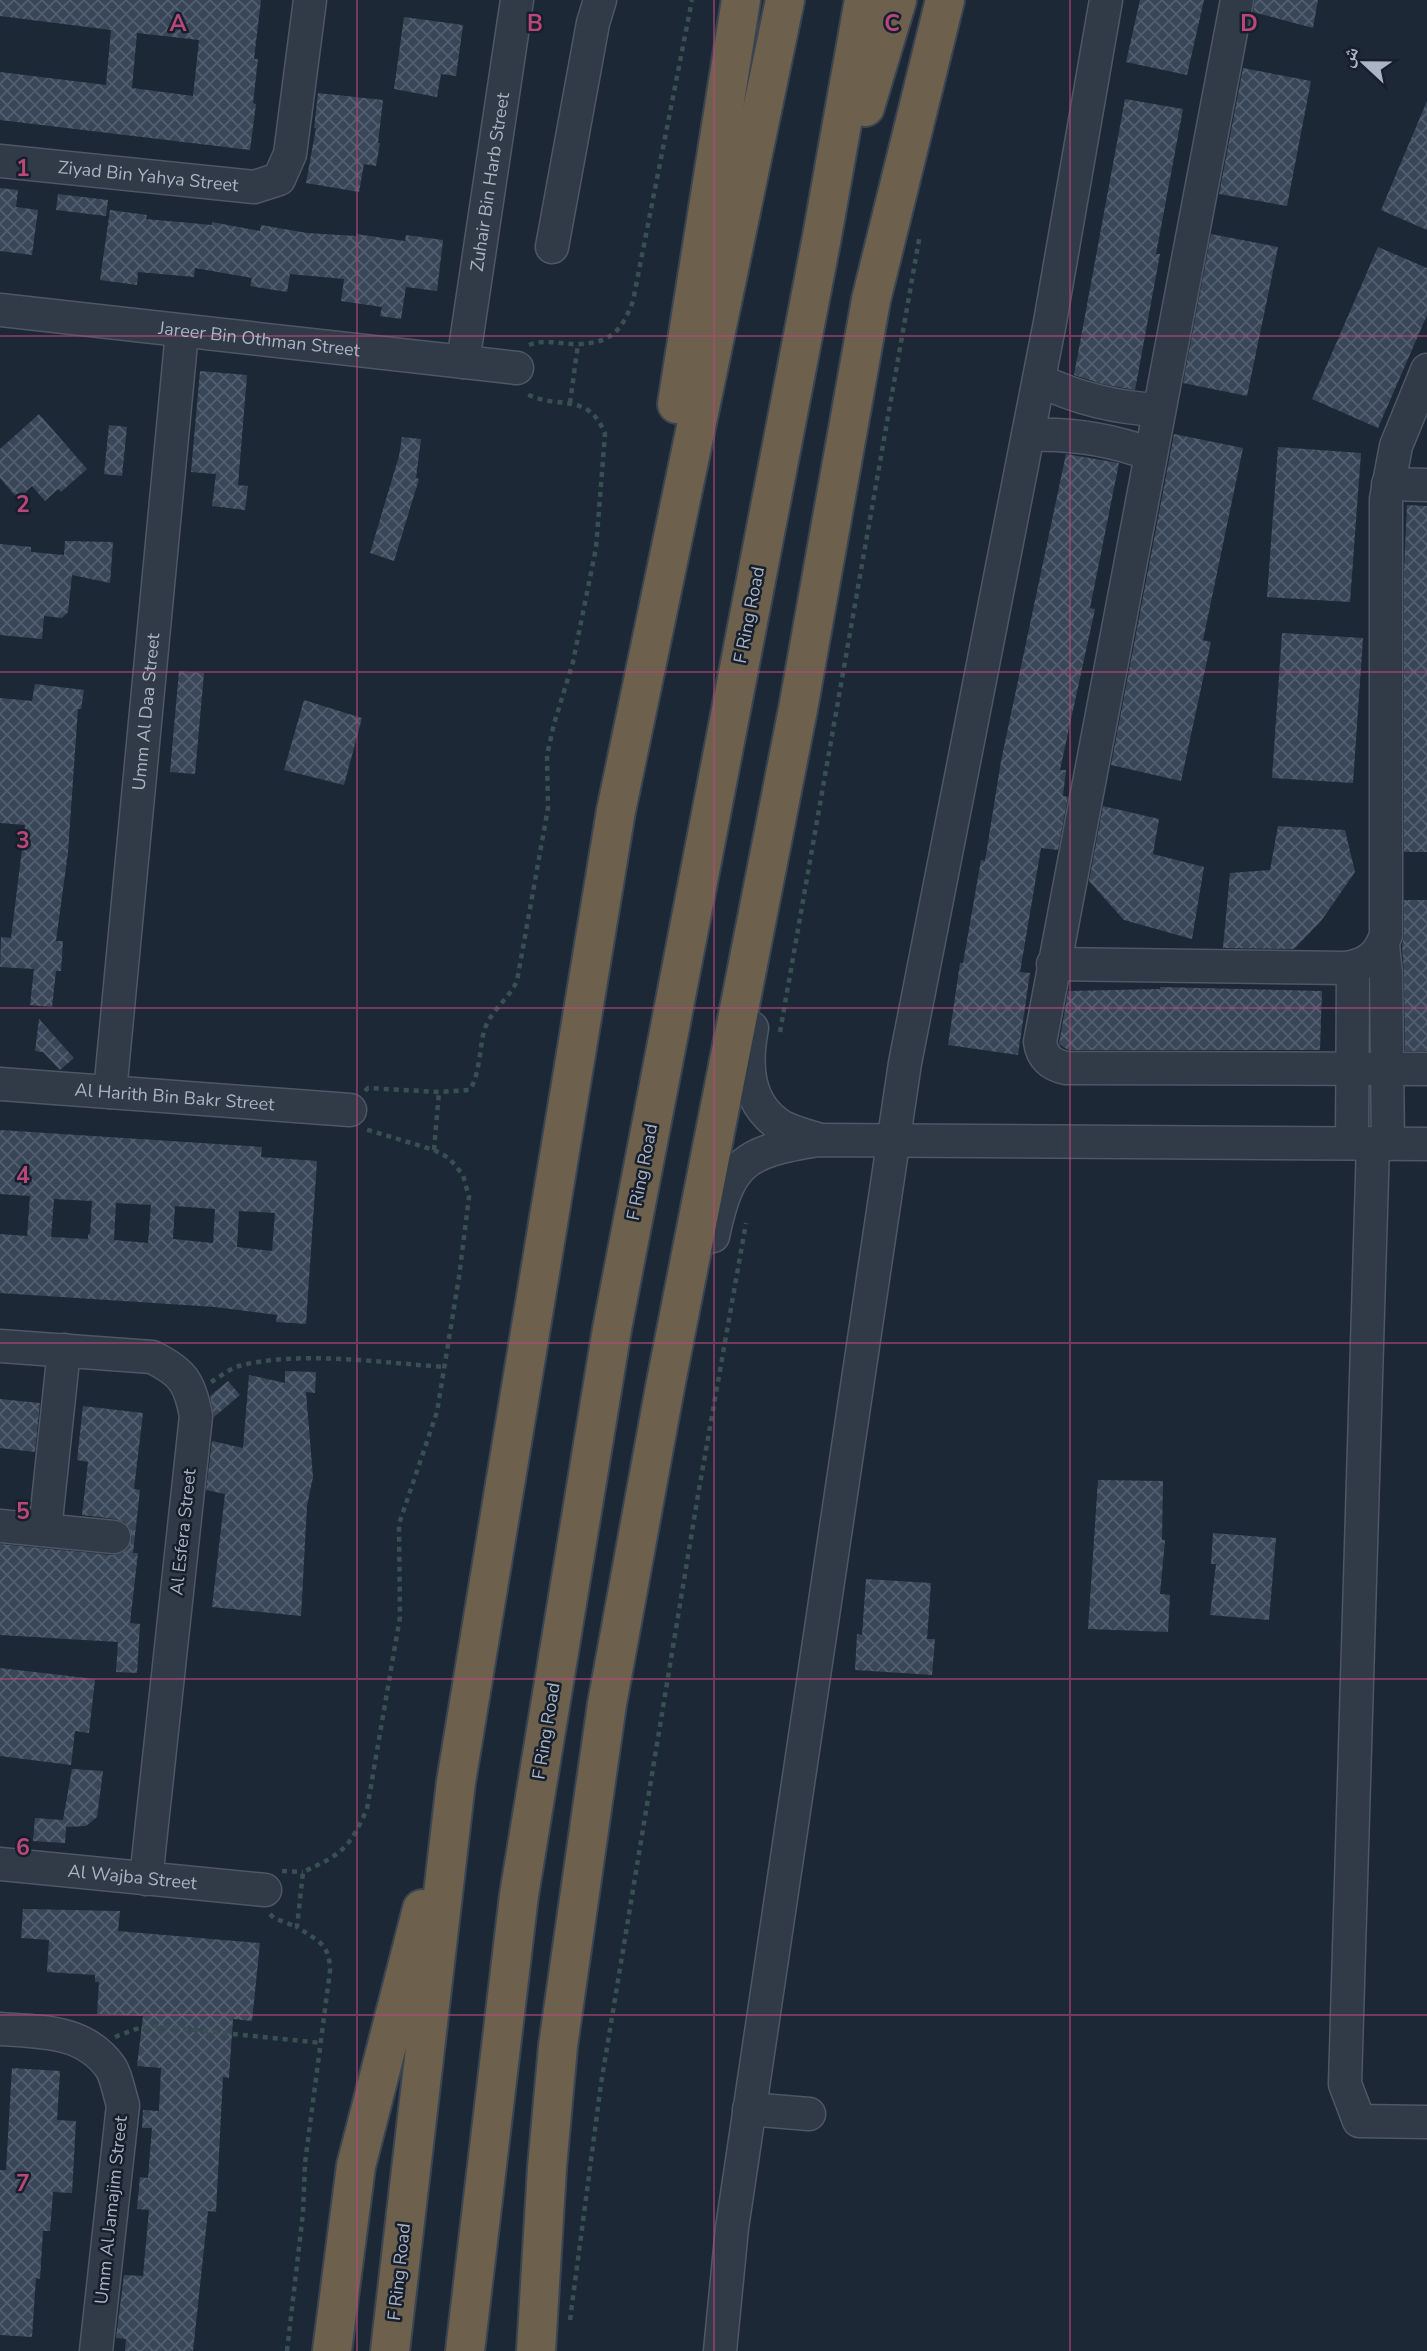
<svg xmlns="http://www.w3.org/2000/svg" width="1427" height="2351" font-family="'Nunito Sans','Noto Naskh Arabic',sans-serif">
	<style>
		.building { fill: url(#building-cross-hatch); fill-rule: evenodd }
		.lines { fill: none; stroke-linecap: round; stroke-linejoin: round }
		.minor-casing { stroke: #4e5765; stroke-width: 35 }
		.highway-casing { stroke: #3b4451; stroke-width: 42 }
		.path { stroke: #395052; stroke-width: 4.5; stroke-dasharray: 5 5; stroke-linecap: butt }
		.minor { stroke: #313a47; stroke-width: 32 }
		.highway { stroke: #6d604d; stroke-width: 38 }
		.grid { fill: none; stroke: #bb477a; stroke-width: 2; stroke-opacity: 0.55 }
		.labels { text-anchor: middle; stroke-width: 5; stroke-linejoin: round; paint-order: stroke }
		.street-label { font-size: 18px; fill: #aab4c4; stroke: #161f2b }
		.grid-label { font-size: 23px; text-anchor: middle; font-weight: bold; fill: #bb477a; stroke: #161f2b; stroke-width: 5; stroke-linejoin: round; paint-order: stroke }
	</style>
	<defs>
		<pattern id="building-cross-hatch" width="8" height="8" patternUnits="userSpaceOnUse" patternTransform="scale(1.75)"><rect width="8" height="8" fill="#394657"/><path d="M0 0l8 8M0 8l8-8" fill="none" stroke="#535e6e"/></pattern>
	</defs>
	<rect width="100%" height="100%" fill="#1d2836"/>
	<path class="building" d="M0,0H261L254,59H258L253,103L256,104L250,150L0,120V72L106,85L111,30L0,16ZM137,33L199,40L193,96L132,88Z
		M1140,0H1204L1187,75L1126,62Z
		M1255,0H1318L1313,28L1253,12Z
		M404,17L463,25L456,76L441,74L437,97L394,89Z
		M1243,68L1311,81L1287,206L1219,194Z
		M318,93L383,100L378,143H380L376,166L364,164L359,192L306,183L316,128H314Z
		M1125,99L1183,109L1156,254H1160L1135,390L1102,384L1074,375Z
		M1427,101V230L1381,210Z
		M0,188L18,190L16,207L38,210L32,255L0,251Z
		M58,194L108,200L106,216L56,210Z
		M110,210L147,215L146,219L212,225V222L260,231L261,225L307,233L356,236V234L405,241L406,235L443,240L437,291L406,287L401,319L380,316L382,307L341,301L344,279L290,274L287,292L250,286L252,278L195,268L194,277L138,272L137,285L100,280Z
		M1211,234L1278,247L1247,396L1183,383Z
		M1378,247L1427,268V315L1378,428L1312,399Z
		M200,371L247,375L238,485L248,486L245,510L212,506L216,474L191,472Z
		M39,414L87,469L61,492L58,489L45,501L32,486L18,499L0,478V449Z
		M109,425L127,427L122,476L104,474Z
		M1174,434L1243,448L1203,640L1211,642L1181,781L1111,765Z
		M402,437L421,439L416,478L419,479L394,561L370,553L399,456Z
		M1278,447L1361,453L1350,602L1267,597Z
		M1066,454L1119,463L1090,608L1095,609L1060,770H1066L1063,796L1068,797L1058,850L1041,848L1020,972L1030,973L1018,1055L948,1045L960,963H963L981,860L985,861L1001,761Z
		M1407,505L1427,506V852H1404V571Z
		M65,541L113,542L110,583L72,575L68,612L62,618L44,616L42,639L0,635V544L31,547V552L64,555Z
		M1282,633L1363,638L1353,783L1272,778Z
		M179,671L204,673L195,774L170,772Z
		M35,684L84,690L81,709H78L68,852L56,941H63L61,971H56L52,1007L30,1005L34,969L0,967L1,937L11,938L25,825L0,823V698L32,701Z
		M304,700L362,718L344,785L284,770Z
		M1103,806L1159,819L1153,854L1204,867L1192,939L1124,920L1089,881Z
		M1278,826L1345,830L1355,872L1321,921L1294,949L1223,948L1230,873L1270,870Z
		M1404,900H1427V1051H1405L1404,974L1402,946L1404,935Z
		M1160,987L1322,991L1320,1050H1068L1059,1044L1068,991L1160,989Z
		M39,1019L74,1058L60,1070L43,1052L35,1051Z
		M0,1130L262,1147L261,1157L317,1161L306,1324L276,1322L277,1315L215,1307L0,1293V1234L27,1236L30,1196L0,1194ZM54,1199L92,1201L90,1234H88V1239L51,1237ZM116,1203L151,1205L148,1243L114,1240ZM175,1206L215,1209L213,1243L173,1239ZM239,1211L275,1213L272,1251L237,1247Z
		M285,1371L316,1372L315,1393L306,1392L313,1477L307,1506L301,1616L212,1607L225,1494L206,1490L212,1441L243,1448L249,1375L285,1383Z
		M228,1381L240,1395L214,1417L210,1396Z
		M0,1399L40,1403L35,1452L0,1448Z
		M83,1406L143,1413L134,1489L140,1490L133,1553H138L130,1623L140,1624L137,1673L116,1672L118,1642L0,1635V1544L112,1555L122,1553L128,1548L132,1539L130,1529L124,1522L116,1519L82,1515L88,1462L77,1460Z
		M1098,1480L1163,1481L1162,1540H1165L1160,1594L1170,1595L1168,1632L1088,1629Z
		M1213,1533L1276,1538L1269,1620L1210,1615L1216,1564H1211Z
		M866,1579L931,1583L927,1639H935L932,1675L855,1670L857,1634L862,1635Z
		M0,1668L95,1679L89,1733L75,1731L71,1765L0,1756Z
		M72,1769L103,1771L97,1817L86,1826L66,1827L65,1843L33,1841L35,1818L63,1820Z
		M23,1909L120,1911L118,1931L260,1943L252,2021L233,2019L229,2078L223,2077L216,2212L208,2211L193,2351H125L126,2339L116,2338L124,2275L143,2276L149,2210L137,2209L140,2177L148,2178L152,2128H142L143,2110L159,2111L161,2068L137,2066L143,2016L97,2014L99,1982H95V1975L47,1972L49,1940L21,1938Z
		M12,2068L60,2071L57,2120L76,2121L72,2193L53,2192L50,2231H43L40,2279L36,2278L32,2337L0,2335V2170H6Z"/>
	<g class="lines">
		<defs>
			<g id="minor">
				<path d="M1237,0L1040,1042C1042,1057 1051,1065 1066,1068L1427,1069"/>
				<path id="s1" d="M0,161L254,187L279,179L290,154L310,0"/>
				<path d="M552,247L593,23L600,0"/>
				<path id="s2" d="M0,310L517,368"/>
				<path id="s3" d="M463,362L517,0"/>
				<path d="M1039,380C1078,399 1116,408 1159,410"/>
				<path d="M1028,435C1072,433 1110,439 1150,454"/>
				<path d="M1388,484L1427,485"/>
				<path d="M1383,945L1386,974L1388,1144"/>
				<path d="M1053,964L1345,968C1367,965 1379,956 1386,935V499L1396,446L1427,370"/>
				<path d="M752,1028C745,1064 746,1104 781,1126C792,1132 805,1135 817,1139"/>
				<path id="s4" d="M0,1084L350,1110"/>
				<path id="s5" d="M110,1092L182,332"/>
				<path d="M1352,1143L1353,967"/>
				<path d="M1373,1143L1345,2084L1359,2121L1427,2122"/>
				<path d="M713,1236C729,1161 744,1152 818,1140L1427,1144"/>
				<path d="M0,1346L152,1357C183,1372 190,1383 196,1416L146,1879"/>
				<path d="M0,1526L114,1537"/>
				<path d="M45,1530L64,1350"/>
				<path id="s6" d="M0,1864L265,1890"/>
				<path d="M0,2029C41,2032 85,2030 111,2068C117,2078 119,2093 123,2105L96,2351"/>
				<path d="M749,2109L809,2114"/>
				<path d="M720,2351L732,2228L905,1063L1050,322L1106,0"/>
			</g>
			<path id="highway" d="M865,107L897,0
				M677,404L741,0
				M332,2351L356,2166L422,1909
				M390,2351L456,1782L616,811L785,0
				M465,2351L519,1895L612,1329L821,242L864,0
				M536,2351L547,2168L558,2046L607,1704L666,1382L798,709L871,300L945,0"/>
		</defs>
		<use href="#minor" class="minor-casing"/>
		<use href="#highway" class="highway-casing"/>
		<path class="path" d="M529,345C546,338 561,345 578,344C612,343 622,330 633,301L692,0
			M570,403L578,344
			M780,1032L920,234
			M365,1091L368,1088L439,1092L469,1090C479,1080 480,1046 484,1031C490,1011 508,1000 517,981L548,808L547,755L554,724L573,662L596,548L605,434C588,390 557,411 525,393
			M434,1150L439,1092
			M211,1382C220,1377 229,1369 239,1366C297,1350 384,1363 445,1367
			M282,1871L303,1872
			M270,1914L274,1918L297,1927
			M115,2037L136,2029L156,2026L321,2043
			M570,2320L601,2084L698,1495L746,1223
			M287,2351L303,2213L305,2163L330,1971C330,1944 318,1941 297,1927L303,1872C342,1854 349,1849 367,1809L400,1617L399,1524L437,1412L459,1277L469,1197L463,1175L449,1158L434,1150L365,1129"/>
		<use href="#minor" class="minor"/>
		<use href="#highway" class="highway"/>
	</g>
	<path class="grid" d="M357,0V2351M714,0V2351M1070,0V2351M0,336H1427M0,672H1427M0,1008H1427M0,1343H1427M0,1679H1427M0,2015H1427"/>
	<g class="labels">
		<g class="street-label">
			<text dy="6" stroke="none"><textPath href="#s1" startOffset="149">Ziyad Bin Yahya Street</textPath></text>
			<text dy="6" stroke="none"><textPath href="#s3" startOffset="182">Zuhair Bin Harb Street</textPath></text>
			<text dy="6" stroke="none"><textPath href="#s2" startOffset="261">Jareer Bin Othman Street</textPath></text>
			<text transform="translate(749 615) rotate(-79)" y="6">F Ring Road</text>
			<text dy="6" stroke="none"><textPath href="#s5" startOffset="382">Umm Al Daa Street</textPath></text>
			<text dy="6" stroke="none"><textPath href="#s4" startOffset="175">Al Harith Bin Bakr Street</textPath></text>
			<text transform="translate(642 1172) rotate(-79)" y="6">F Ring Road</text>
			<text transform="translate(183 1532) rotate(-84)" y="6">Al Esfera Street</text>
			<text transform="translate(546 1731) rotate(-81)" y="6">F Ring Road</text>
			<text dy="6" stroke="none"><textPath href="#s6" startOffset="133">Al Wajba Street</textPath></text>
			<text transform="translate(111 2210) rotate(-84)" y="6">Umm Al Jamajim Street</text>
			<text transform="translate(399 2272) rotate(-84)" y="6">F Ring Road</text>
		</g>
	</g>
	<g class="grid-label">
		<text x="178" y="31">A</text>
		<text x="535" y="31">B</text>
		<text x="892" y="31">C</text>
		<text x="1249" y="31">D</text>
		<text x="23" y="176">1</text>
		<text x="23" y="512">2</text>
		<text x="23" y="848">3</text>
		<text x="23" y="1183">4</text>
		<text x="23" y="1519">5</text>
		<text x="23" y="1855">6</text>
		<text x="23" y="2191">7</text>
	</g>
	<g transform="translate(1364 63) rotate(292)" stroke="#161f2b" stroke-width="5" paint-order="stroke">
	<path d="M0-5L12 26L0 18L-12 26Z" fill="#aab4c4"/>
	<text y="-10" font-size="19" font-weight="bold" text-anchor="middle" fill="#aab4c4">ش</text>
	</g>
</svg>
